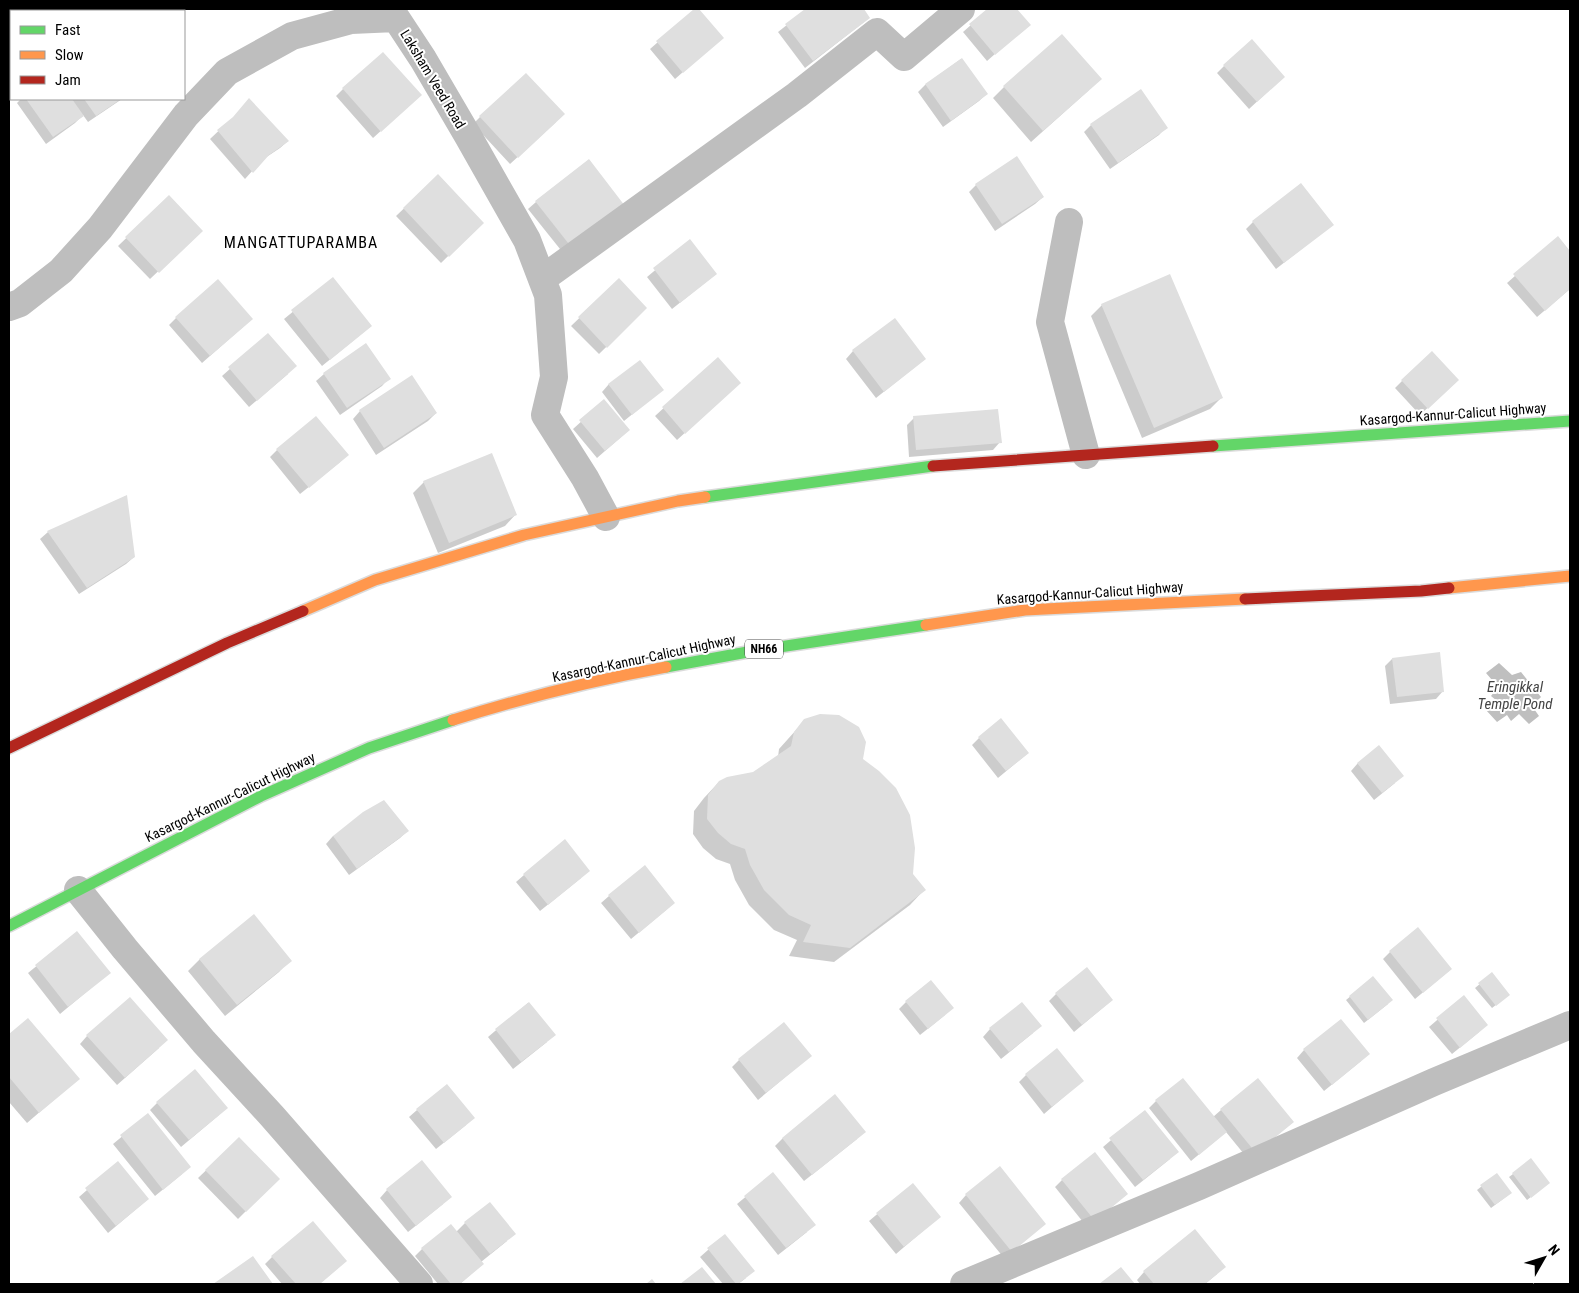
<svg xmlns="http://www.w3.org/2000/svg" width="1579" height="1293" font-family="'Roboto Condensed',sans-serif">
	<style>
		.water { fill: #bfbfbf }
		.shadow { fill: #0003 }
		.building { fill: #dfdfdf }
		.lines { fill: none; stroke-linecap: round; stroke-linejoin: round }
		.fast-casing { stroke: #dbdbdb; stroke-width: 14 }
		.slow-casing { stroke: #dbdbdb; stroke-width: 14 }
		.jam-casing { stroke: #dbdbdb; stroke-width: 14 }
		.street { stroke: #bebebe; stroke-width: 28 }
		.fast { stroke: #63d668; stroke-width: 11 }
		.slow { stroke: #ff974d; stroke-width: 11 }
		.jam { stroke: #b3261e; stroke-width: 11 }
		.labels { text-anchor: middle; stroke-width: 4; stroke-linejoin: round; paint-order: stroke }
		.shield { fill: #fff; stroke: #4c4c4c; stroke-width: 1 }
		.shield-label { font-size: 12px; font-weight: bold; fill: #000 }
		.street-label { font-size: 14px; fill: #000; stroke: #fff }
		.water-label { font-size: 15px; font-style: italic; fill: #444; stroke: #fff }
		.quarter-label { font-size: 16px; letter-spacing: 1px; fill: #000; stroke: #fff }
	</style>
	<rect width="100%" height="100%" fill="#fff"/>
	<path class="water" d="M1499,663L1512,675L1521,672L1541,697L1532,706L1539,716L1529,724L1519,714L1511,721L1507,715L1497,722L1486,710L1497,701L1491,696L1498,687L1486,673Z"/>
	<path class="shadow" d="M696,9L722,38L675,79L650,49Z
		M807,9H862L869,18L805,68L778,32Z
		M989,9H1016L1029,24L987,61L963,32Z
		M961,59L986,94L979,101L943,127L918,92L925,85Z
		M1224,66L1276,84L1249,109L1217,73Z
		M1004,87L1089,90L1031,142L993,98Z
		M343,89L413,102L373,138L336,96Z
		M21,99H122L88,122L83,115L75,123L46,144L17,103Z
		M480,117L556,122L510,164L473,124Z
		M229,121L288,141L280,148L262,160L245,179L210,139Z
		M1091,125L1166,127L1159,135L1110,169L1084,132Z
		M438,176L482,223L441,263L396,216Z
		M976,185L1043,197L1035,204L995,231L969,192Z
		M169,197L201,231L150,279L118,246Z
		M536,202L624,206L564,254L528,209Z
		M1253,222L1332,225L1276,269L1246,229Z
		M1558,238L1570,253V289L1537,317L1507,283Z
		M690,241L716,274L672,309L647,277Z
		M333,279L371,326L322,366L284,319Z
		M619,280L646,308L599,354L571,326Z
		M1102,305L1221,398L1210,409L1142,438L1091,316Z
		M176,318L244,326L202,363L169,325Z
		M268,335L288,374L249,407L222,376Z
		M853,351L925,359L876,398L846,359Z
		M718,358L732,390L677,440L655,416Z
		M324,374L389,378L382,386L340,415L316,381Z
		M1402,381L1450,387L1420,415L1395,388Z
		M609,384L662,390L624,421L602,392Z
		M604,401L621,437L597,458L573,429Z
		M360,411L436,413L428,421L376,455L353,419Z
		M914,418L1000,442L993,450L909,457L907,425Z
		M277,450L340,462L300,494L270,457Z
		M424,482L516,514L505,526L438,553L413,493Z
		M126,496L134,557L126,564L79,594L40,539L48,532Z
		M1392,659L1443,691L1436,699L1390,704L1385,666Z
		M805,720L861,760L912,874L924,890L910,905L834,962L789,956L797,940L774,930L749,905L735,880L730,864L716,859L703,848L693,834L694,811L704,798L719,782L754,774L778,757L779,749Z
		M979,738L1028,753L998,778L972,745Z
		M1358,763L1395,783L1374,800L1351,771Z
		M407,831L400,838L349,875L326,844L333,836Z
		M524,875L581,878L540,911L516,882Z
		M609,896L666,910L631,939L601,903Z
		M77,933L109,973L60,1014L28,973Z
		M1390,952L1451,969L1415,999L1383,959Z
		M200,959L290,960L279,972L225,1016L188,971Z
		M1492,974L1505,998L1492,1008L1475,988Z
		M1373,978L1388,1004L1364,1023L1346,1000Z
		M1056,994L1112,1000L1074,1032L1049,1001Z
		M1464,997L1479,1032L1452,1054L1429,1027Z
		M906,1002L945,1015L920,1035L899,1009Z
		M528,1003L547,1042L513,1069L488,1037Z
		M28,1019L78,1079L27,1123L9,1102V1036Z
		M990,1029L1033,1033L1001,1059L983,1037Z
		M87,1036L159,1048L117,1085L80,1044Z
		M1304,1050L1361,1061L1324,1091L1297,1058Z
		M810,1056L758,1100L732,1067L739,1060Z
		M1026,1075L1082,1081L1044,1114L1019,1082Z
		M1156,1101L1213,1117L1221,1110L1293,1122L1248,1159L1226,1132L1191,1161L1149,1108Z
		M157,1103L219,1115L181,1147L150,1110Z
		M417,1110L466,1125L436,1149L409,1117Z
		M1144,1112L1170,1159L1135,1187L1103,1147Z
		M148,1115L182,1174L155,1196L113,1144Z
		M783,1138L857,1139L804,1181L775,1146Z
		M239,1139L278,1179L238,1219L198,1178Z
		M118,1163L148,1199L108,1233L79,1197Z
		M773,1174L807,1232L778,1255L737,1204Z
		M1497,1174L1507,1196L1491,1208L1477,1190Z
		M1513,1174L1545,1186L1527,1200L1509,1177Z
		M1062,1180L1127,1194L1087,1227L1055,1187Z
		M913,1184L939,1217L896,1254L869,1221Z
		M387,1190L443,1204L408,1232L380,1198Z
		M966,1195L1044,1224L1004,1258L959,1203Z
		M465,1223L507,1241L481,1262L482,1264L460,1284H438L415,1256L422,1249L456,1232Z
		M1195,1231L1217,1274L1205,1284H1140L1137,1280L1144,1272Z
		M725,1235L746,1278L738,1284H723L700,1257Z
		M272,1257L338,1268L319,1284H282L265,1264Z
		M252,1258L271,1284H215Z"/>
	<path class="building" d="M694,9H699L724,38L683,73L656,41Z
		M805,9H864L870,18L813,61L785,24Z
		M987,9H1017L1031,25L995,55L969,24Z
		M1062,34L1102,79L1043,131L1003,86Z
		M1252,39L1285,77L1257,102L1223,65Z
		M383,52L422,95L381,132L342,88Z
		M962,58L988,94L951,121L925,84Z
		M526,73L565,114L518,158L479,116Z
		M1141,89L1168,128L1118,163L1090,124Z
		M249,98L289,141L269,155L253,173L217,130L233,117Z
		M26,99H72L84,116L53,137Z
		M84,99H121L96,116Z
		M1017,156L1044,197L1002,224L975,184Z
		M589,159L625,206L572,248L535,201Z
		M438,174L484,223L449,257L403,208Z
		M1301,183L1334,225L1284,263L1252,221Z
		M169,195L203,231L159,273L125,237Z
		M1558,236L1570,251V289L1545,311L1513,274Z
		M690,239L717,274L680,303L653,268Z
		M1170,274L1223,398L1154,428L1101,304Z
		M333,277L372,326L330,360L291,310Z
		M619,278L647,308L607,348L578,317Z
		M218,279L253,319L210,356L175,317Z
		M895,318L926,359L884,392L852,350Z
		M268,333L297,366L257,401L228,367Z
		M366,343L391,379L347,408L323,373Z
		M1432,351L1459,380L1428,409L1401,380Z
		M718,357L741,383L685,434L662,407Z
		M640,360L664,390L632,415L608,384Z
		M412,375L437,413L384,448L359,410Z
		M604,399L630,430L605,451L579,420Z
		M998,409L1002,443L916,450L913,416Z
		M316,416L349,455L309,488L276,449Z
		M492,453L517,515L449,543L423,481Z
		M127,495L135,557L87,588L47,531Z
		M1440,652L1444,692L1397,697L1392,658Z
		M820,714L839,715L859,727L866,742L863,759L879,771L896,788L910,815L915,848L913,874L926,890L850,948L803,942L811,925L789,915L764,890L750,865L745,849L731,844L718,833L707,819L708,795L719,781L727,777L753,772L791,746L794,732L804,719Z
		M1001,718L1029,753L1006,771L978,737Z
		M1379,745L1404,776L1382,793L1357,763Z
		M384,800L409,831L357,869L333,836L363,812Z
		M565,839L590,871L548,905L523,874Z
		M645,865L675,903L639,933L608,895Z
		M254,914L292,961L237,1005L199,959Z
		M1418,927L1452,969L1423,993L1389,951Z
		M77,931L111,973L68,1007L35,965Z
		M1087,967L1113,1000L1082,1025L1055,993Z
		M1492,972L1510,995L1496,1006L1478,983Z
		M1373,976L1393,1000L1368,1020L1349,996Z
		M931,980L954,1008L928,1029L905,1001Z
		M1464,995L1488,1025L1460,1048L1436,1018Z
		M130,997L168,1040L125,1078L86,1035Z
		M529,1002L556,1035L521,1062L495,1029Z
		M1022,1002L1042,1026L1009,1052L989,1028Z
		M28,1018L80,1079L39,1113L9,1077V1034Z
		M1341,1019L1370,1054L1332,1085L1303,1049Z
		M784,1022L812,1056L766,1093L738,1059Z
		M1057,1048L1084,1081L1052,1107L1025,1074Z
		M195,1069L228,1108L189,1140L156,1102Z
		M1183,1078L1227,1132L1199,1155L1155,1100Z
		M1258,1078L1294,1122L1256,1153L1220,1109Z
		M447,1084L475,1118L444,1143L416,1109Z
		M835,1094L866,1132L812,1175L782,1138Z
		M1145,1110L1179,1152L1143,1180L1109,1138Z
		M148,1113L191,1167L163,1190L120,1135Z
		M239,1137L280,1179L246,1212L205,1170Z
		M1095,1152L1128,1194L1095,1221L1061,1179Z
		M1531,1158L1550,1183L1531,1198L1512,1173Z
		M422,1160L452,1197L416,1226L386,1189Z
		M118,1161L149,1199L116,1226L85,1188Z
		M1000,1166L1046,1224L1012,1252L965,1194Z
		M773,1172L816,1225L786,1248L744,1196Z
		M1497,1173L1512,1193L1495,1205L1480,1185Z
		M913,1183L941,1217L904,1247L876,1213Z
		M490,1202L516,1234L490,1254L464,1222Z
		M313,1221L347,1261L320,1284H296L271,1256Z
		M451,1224L484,1264L460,1284H451L421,1248Z
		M1195,1229L1226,1267L1205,1284H1154L1143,1271Z
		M725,1234L755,1271L738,1284H736L707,1248Z
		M253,1256L273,1284H213Z
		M702,1267L716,1284H680Z
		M1121,1267L1135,1284H1099Z
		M652,1279L656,1284H646Z"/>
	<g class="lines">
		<defs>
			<path id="fast" d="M1213,446L1570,421
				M705,497L933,466
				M666,667L753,651L926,625
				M9,926L261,796L369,748L453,720"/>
			<path id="slow" d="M1449,588L1570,576
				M303,611L375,580L524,535L678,501L705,497
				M926,625L1025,610L1245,599
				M453,720C523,698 594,680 666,667"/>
			<path id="jam" d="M933,466L1213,446
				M1245,599L1421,591L1449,588
				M9,748L227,643L303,611"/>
		</defs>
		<use href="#fast" class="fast-casing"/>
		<use href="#slow" class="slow-casing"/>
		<use href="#jam" class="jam-casing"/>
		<path class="street" d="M1069,222L1050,322L1086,455
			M542,279L797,95L877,32L904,57L961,9
			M9,307L20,303L61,271L100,228L186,115L227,72L292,36L351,20L396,18L423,59L468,136L527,240L548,295L554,377L545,415L585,478L606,517
			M78,890L125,949L204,1042L272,1116L419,1284
			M964,1284L1199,1186L1434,1082L1570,1025"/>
		<use href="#fast" class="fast"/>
		<use href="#slow" class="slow"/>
		<use href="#jam" class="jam"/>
	</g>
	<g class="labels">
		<rect class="shield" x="745" y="639.5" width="38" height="19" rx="4"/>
		<g class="shield-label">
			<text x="764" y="653">NH66</text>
		</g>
		<g class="street-label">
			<text transform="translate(433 79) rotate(59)" y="5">Laksham Veed Road</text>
			<text transform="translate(1453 414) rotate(-4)" y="5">Kasargod-Kannur-Calicut Highway</text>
			<text transform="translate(1090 593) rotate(-4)" y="5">Kasargod-Kannur-Calicut Highway</text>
			<text transform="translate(644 658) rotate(-12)" y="5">Kasargod-Kannur-Calicut Highway</text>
			<text transform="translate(230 797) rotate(-26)" y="5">Kasargod-Kannur-Calicut Highway</text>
		</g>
		<g class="water-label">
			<text x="1515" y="692">Eringikkal<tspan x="1515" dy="17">Temple Pond</tspan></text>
		</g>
		<g class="quarter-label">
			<text x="301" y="248">MANGATTUPARAMBA</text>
		</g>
	</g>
	<rect width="1579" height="1293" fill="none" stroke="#000000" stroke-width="20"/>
	<rect x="10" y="10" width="175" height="90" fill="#ffffff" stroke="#999999"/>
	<rect x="20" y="26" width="25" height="8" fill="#63d668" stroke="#999999"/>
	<text x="55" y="35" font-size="15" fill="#000000">Fast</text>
	<rect x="20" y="51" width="25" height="8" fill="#ff974d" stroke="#999999"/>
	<text x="55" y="60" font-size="15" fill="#000000">Slow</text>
	<rect x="20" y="76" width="25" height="8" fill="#b3261e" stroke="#999999"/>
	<text x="55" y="85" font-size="15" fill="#000000">Jam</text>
	<g transform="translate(1544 1258) rotate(51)" stroke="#ffffff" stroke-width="4" paint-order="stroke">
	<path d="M0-4L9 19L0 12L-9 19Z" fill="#000000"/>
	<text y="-8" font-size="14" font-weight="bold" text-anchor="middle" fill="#000000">N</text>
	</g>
</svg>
